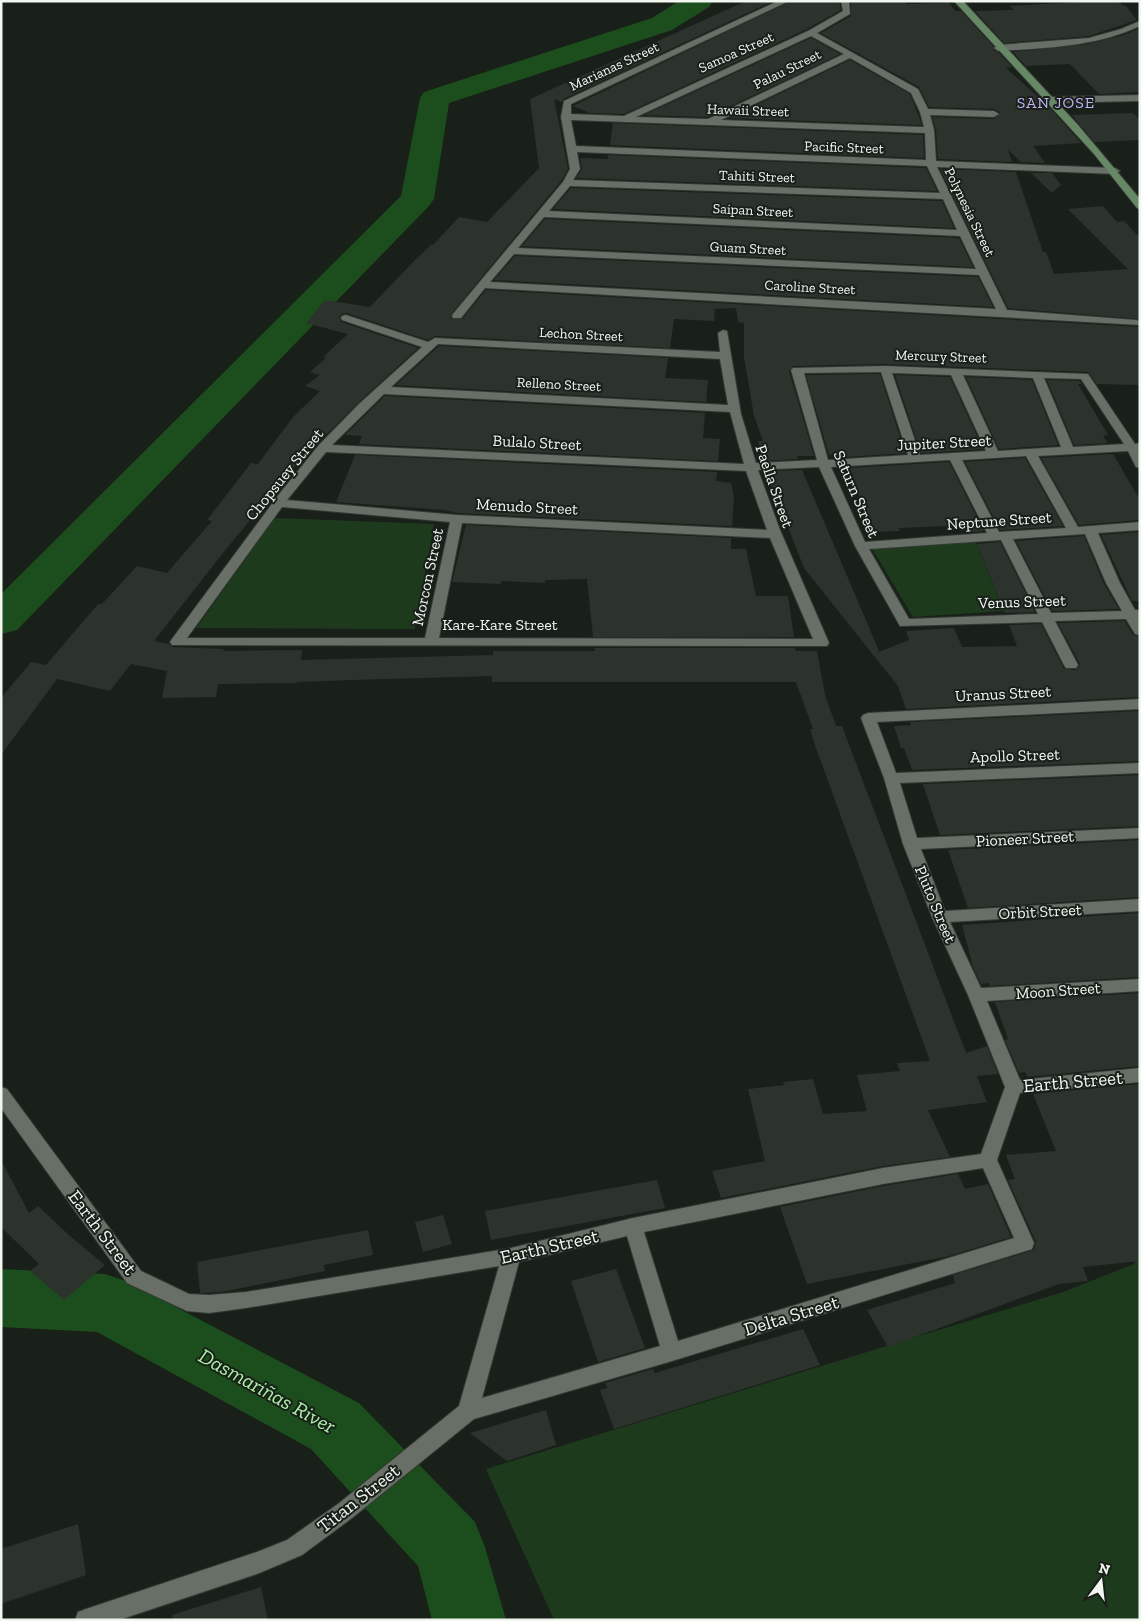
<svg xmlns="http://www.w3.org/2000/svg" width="1141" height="1621" font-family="'Zilla Slab',serif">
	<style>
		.green { fill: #1e3a1d }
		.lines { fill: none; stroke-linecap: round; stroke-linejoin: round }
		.river { fill: #1c4d1c; fill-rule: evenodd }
		.building { fill: #2c332c }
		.street-casing { stroke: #343934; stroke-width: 2 }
		.secondary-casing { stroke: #343934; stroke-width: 2 }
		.street { fill: #676f67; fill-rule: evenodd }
		.secondary { fill: #668865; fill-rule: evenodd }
		.labels { text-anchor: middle; stroke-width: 4; stroke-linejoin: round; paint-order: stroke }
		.far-street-label { font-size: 14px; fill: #f1f6f1; stroke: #192019 }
		.far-quarter-label { font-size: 16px; letter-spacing: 1px; fill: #c1b2f9; stroke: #192019 }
		.street-label { font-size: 16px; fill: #f1f6f1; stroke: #192019 }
		.near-street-label { font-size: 19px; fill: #f1f6f1; stroke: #192019 }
		.near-water-label { font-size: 21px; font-style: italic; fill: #a9f1a6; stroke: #192019 }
	</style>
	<rect width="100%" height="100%" fill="#192019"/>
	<path class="green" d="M275,518L434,524L415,629L196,628Z
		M975,540L1004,611L913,617L871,547Z
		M1140,1254V1620H554L486,1469L1063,1292L1134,1264Z"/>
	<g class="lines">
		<path class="river" d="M679,1H713L709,7L672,30L449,103L434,199L429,206L17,630L1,634V594L401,196L420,98L424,92L652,18Z
			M1,1269L105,1274L128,1282L359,1403L475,1522L485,1547L506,1620H432L418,1566L311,1449L97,1332L1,1327Z"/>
	</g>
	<path class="building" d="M746,1H773L563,99L562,102L554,99L568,169L561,181L452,313L451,319H462L486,290L1140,327V385L1097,384L1088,372L885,364L793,366L789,371L814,456H797L798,459L762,461L758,441H763L754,416L744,357V323L738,322L736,308L715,309L714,321L674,319L670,348L435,336L428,340L347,313L342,314L339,317L341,322L418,348L358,403L327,434L318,433L274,497L270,496L223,553L154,641L169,644L172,647L224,649L223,651L302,650L301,660L493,655V651H595L594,648H795L796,651H817L825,695L836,726H842L966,1053L987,1046L998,1074L977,1076L987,1102L928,1110L950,1157L883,1166L721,1198L712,1171L765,1161L748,1089L784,1085L783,1082L813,1079L823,1114L867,1111L857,1075L900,1071L897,1063L930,1061L816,748L810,729H813L796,682H492V676L351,680L297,682V683L218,684L216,697L162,698L167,671L131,664L110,691L57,679L1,755V698L31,662L46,665L98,604H102L137,566L167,573L212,521L207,520L251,463L258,464L293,417L320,391L305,386L320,375L310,372L326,358L323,357L348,334L306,323L325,300L370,307L415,260L431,245H433L459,217L487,222L539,168L530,99Z
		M791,1H839L841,10L807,29L624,114L590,113L573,106Z
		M851,1H906V4L949,3L955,11H961L993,46V50L999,53L1012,67L1006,68L1048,106L1081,143L1033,146L1045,163L1021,162L1008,150L1012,162L938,159L936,130L932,117L994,119L1001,113L994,109L929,107L919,87L821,33L851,16Z
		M1098,1H1118L1124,6H1126L1137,20L1089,36L1004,43L975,11L1014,10L1010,6Z
		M1140,28V92L1099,94L1070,64L1026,66L1013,52L1088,44L1124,35Z
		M811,38L840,54L708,117L644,115Z
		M850,60L910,94L922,125L729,118Z
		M1133,113L1140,120V140L1094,142L1072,115Z
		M613,123L923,135L924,158L610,145Z
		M608,155L926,168L937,191L576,178L582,169L580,158L608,159Z
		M940,169L1016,172L1043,252H1046L1054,274L1128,269L1068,209L1103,206L1117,222L1124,221L1140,238V319L1008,308Z
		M1031,173H1052L1061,185L1052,193Z
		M571,188L942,201L954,228L553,209Z
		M545,219L959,238L973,267L522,246Z
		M515,256L978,277L993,307L494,280Z
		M439,346L668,358L665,378L708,380L706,402L396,385Z
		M880,374L905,453L846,457V454L829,455L806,375Z
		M895,375L950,377L983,449L921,453Z
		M966,377L1032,380L1058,445L999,449Z
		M1047,380L1080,381L1082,384H1078L1108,435L1103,436L1107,443L1074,445Z
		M385,396L705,413L703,438L720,439L718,461L359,444L362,436L345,435Z
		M1113,454L1140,500V520L1079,525L1041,458Z
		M355,455L717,472L716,481L731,483L734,497L732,526L457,513L445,510L336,502Z
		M1025,458L1063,526L1000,530L965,462Z
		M949,462L984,531L972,532L970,525L898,528L900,531L872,532L850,468Z
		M802,470L879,651L876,653L909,640L906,631L954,628L962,647L1017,646L1009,625L1041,624L1064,669L1076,670L1080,664L1058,623L1125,621L1133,635L1138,636L1140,640V697L906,709L898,686L804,568L766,471Z
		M466,525L731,538V549H746L756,596H788L794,637H593L587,579L545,580V583L501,581V584L452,582Z
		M1140,532V601H1132L1101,535Z
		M1084,536L1104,584L1119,609L1052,611L1016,541Z
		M1000,542L1035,612L1005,613L977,544Z
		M1140,711V761L912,770L904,748H901L894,726L911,725L910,722Z
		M1140,775V826L940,835L923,784Z
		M1140,840V897L968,908L948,850Z
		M1140,913V977L990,986L989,983L981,984L973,967L962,925Z
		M1140,993V1066L1027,1077L1025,1072L1019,1073L1005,1040L1008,1039L995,1002Z
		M1140,1084V1261L1083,1267L1088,1281L1059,1284L888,1347L867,1310L955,1283L953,1275L1034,1250L1036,1242L1008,1180L1015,1179L1006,1155L1056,1151L1033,1094Z
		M1,1160L29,1213L38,1206L71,1237L105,1265L64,1300L30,1271L39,1264L1,1227Z
		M958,1174L965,1189L988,1184L1011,1237L949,1256L807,1284L780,1207L883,1186Z
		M657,1180L665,1208L491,1240L485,1211Z
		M443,1215L452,1244L423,1252L415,1222Z
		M368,1230L373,1255L324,1265L325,1271L222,1292L200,1293L197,1262Z
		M616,1269L645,1348L598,1362L571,1281Z
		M803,1329L820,1365L614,1429L600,1390L607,1388L605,1383L653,1369L655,1373Z
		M546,1410L556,1445L507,1461L470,1433Z
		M78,1524L86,1575L1,1604V1549Z
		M261,1587L268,1620H173L172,1615Z"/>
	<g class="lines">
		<defs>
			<path id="street" d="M778,1H789L571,104V114L624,116L808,31L843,11L841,1H849L850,14L817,33L918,89L928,109L994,111L999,114L994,117L930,115L934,130L936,161L1115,168L1120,171L1115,174L937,167L1007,310L1136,320L1140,321V325L485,288L461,318H453L452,316L453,314L563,182L570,169L561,117L564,101ZM811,36L844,54L708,119L636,117ZM850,58L911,93L920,112L924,127L721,120ZM571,120L925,133L926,160L576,146ZM577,152L927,166L940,193L573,180L580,169ZM570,186L943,199L957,230L549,211ZM544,217L960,236L976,269L518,248ZM514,254L979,275L996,309L490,282Z
				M1140,21V26C1095,47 1046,48 998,51L994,48L998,45L1089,38L1121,29Z
				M1140,95V101L1049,103L1045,100L1049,97Z
				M346,315L428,342L435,338L720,352L718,333L723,330L727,331L741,414L756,463L817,460L791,370L793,368L885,366L1088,374L1135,444L1140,443V468L1136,467L1128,451L1038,456L1078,527L1140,522V530L1098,533L1120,583L1135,610H1140V635L1135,634L1126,619L1055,621L1078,665L1076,668H1066L1064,665L1042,622L900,626L855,546L819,467L758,470L780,530L829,643L827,646L172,645L170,642L172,639L280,493L319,445L359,404L422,347L342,320L341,318L342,316ZM438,344L720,359L728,405L391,387ZM881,372L908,455L828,460L804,373ZM892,373L951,375L986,451L920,455ZM963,375L1033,378L1061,447L998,451ZM1044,378L1081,379L1124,444L1073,447ZM384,394L730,412L744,464L332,445ZM326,452L746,471L767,530L457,515L287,500ZM1026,456L1066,528L999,532L962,460ZM950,460L987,533L865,542L831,467ZM282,507L450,522L425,638H187ZM462,523L770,538L813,639L439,638ZM1085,534L1106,583L1122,611L1051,613L1013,539ZM1001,540L1038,614L909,619L869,549Z
				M1140,699V709L877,722L896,773L1140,763V773L900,783L917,838L1140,828V838L921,849L945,911L1140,899V911L950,922L981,988L1140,979V991L987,1001L1020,1080L1140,1068V1082L1020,1093L997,1160L1034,1243L1032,1249L672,1361L474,1419L352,1518L302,1555L257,1574L119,1620H75L78,1612L86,1609L257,1552L287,1540L338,1504L459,1406L499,1266L246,1308L209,1313L187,1311L127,1283L1,1108V1087L7,1089L141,1271L189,1294L209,1295L246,1292L511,1248L633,1218L883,1168L981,1154L1005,1087L968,995L932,917L903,844L884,778L861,718L863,715L868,713ZM983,1168L1014,1238L678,1341L644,1232L883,1184ZM627,1236L660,1346L482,1398L519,1262Z"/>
			<path id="secondary" d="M954,1H963L1078,125L1140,199V209L1137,208L1094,154Z"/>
		</defs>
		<use href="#street" class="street-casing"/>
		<use href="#secondary" class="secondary-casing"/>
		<use href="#street" class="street"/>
		<use href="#secondary" class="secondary"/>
	</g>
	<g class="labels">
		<g class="far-street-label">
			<text transform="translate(736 52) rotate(-24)" y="5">Samoa Street</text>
			<text transform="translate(614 66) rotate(-25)" y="5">Marianas Street</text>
			<text transform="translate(787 69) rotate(-26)" y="5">Palau Street</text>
			<text transform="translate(748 110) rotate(2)" y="5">Hawaii Street</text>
			<text transform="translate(844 147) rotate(2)" y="5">Pacific Street</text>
			<text transform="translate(757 176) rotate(2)" y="5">Tahiti Street</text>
			<text transform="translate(753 210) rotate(3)" y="5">Saipan Street</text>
			<text transform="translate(970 212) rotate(64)" y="5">Polynesia Street</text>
			<text transform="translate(748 248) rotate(3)" y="5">Guam Street</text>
			<text transform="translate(810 287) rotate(3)" y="5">Caroline Street</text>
			<text transform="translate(581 334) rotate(3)" y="5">Lechon Street</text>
			<text transform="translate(941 356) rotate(2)" y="5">Mercury Street</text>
			<text transform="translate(559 384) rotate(3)" y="5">Relleno Street</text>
		</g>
		<g class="far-quarter-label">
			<text x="1056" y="108">SAN JOSE</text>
		</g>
		<g class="street-label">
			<text transform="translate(537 442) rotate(3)" y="6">Bulalo Street</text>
			<text transform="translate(944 442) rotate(-3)" y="6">Jupiter Street</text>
			<text transform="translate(284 474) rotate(-51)" y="6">Chopsuey Street</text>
			<text transform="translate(775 486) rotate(71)" y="6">Paella Street</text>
			<text transform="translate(857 494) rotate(67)" y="6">Saturn Street</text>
			<text transform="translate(527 506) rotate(3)" y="6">Menudo Street</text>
			<text transform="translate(999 520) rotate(-4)" y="6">Neptune Street</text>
			<text transform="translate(427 577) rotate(-78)" y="6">Morcon Street</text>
			<text transform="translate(1022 601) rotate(-2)" y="6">Venus Street</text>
			<text x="500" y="630">Kare-Kare Street</text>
			<text transform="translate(1003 693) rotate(-3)" y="6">Uranus Street</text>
			<text transform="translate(1015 755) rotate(-2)" y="6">Apollo Street</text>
			<text transform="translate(1025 838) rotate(-3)" y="6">Pioneer Street</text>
			<text transform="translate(936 904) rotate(67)" y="6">Pluto Street</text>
			<text transform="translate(1040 911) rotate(-3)" y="6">Orbit Street</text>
			<text transform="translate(1058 990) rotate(-4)" y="6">Moon Street</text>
		</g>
		<g class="near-street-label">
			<text transform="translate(1073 1081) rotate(-5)" y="7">Earth Street</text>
			<text transform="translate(103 1232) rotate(53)" y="7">Earth Street</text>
			<text transform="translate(549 1246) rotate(-13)" y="7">Earth Street</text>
			<text transform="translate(791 1315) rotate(-17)" y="7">Delta Street</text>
			<text transform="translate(358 1498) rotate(-38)" y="7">Titan Street</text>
		</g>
		<g class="near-water-label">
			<text transform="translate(267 1391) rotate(29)" y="7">Dasmariñas River</text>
		</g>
	</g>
	<rect width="1141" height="1621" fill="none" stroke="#f1f6f1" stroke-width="5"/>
	<g transform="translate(1101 1581) rotate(15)" stroke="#192019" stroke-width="4" paint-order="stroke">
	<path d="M0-4L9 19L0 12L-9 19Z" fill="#f1f6f1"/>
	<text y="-8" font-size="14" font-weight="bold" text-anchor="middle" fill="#f1f6f1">N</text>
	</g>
</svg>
